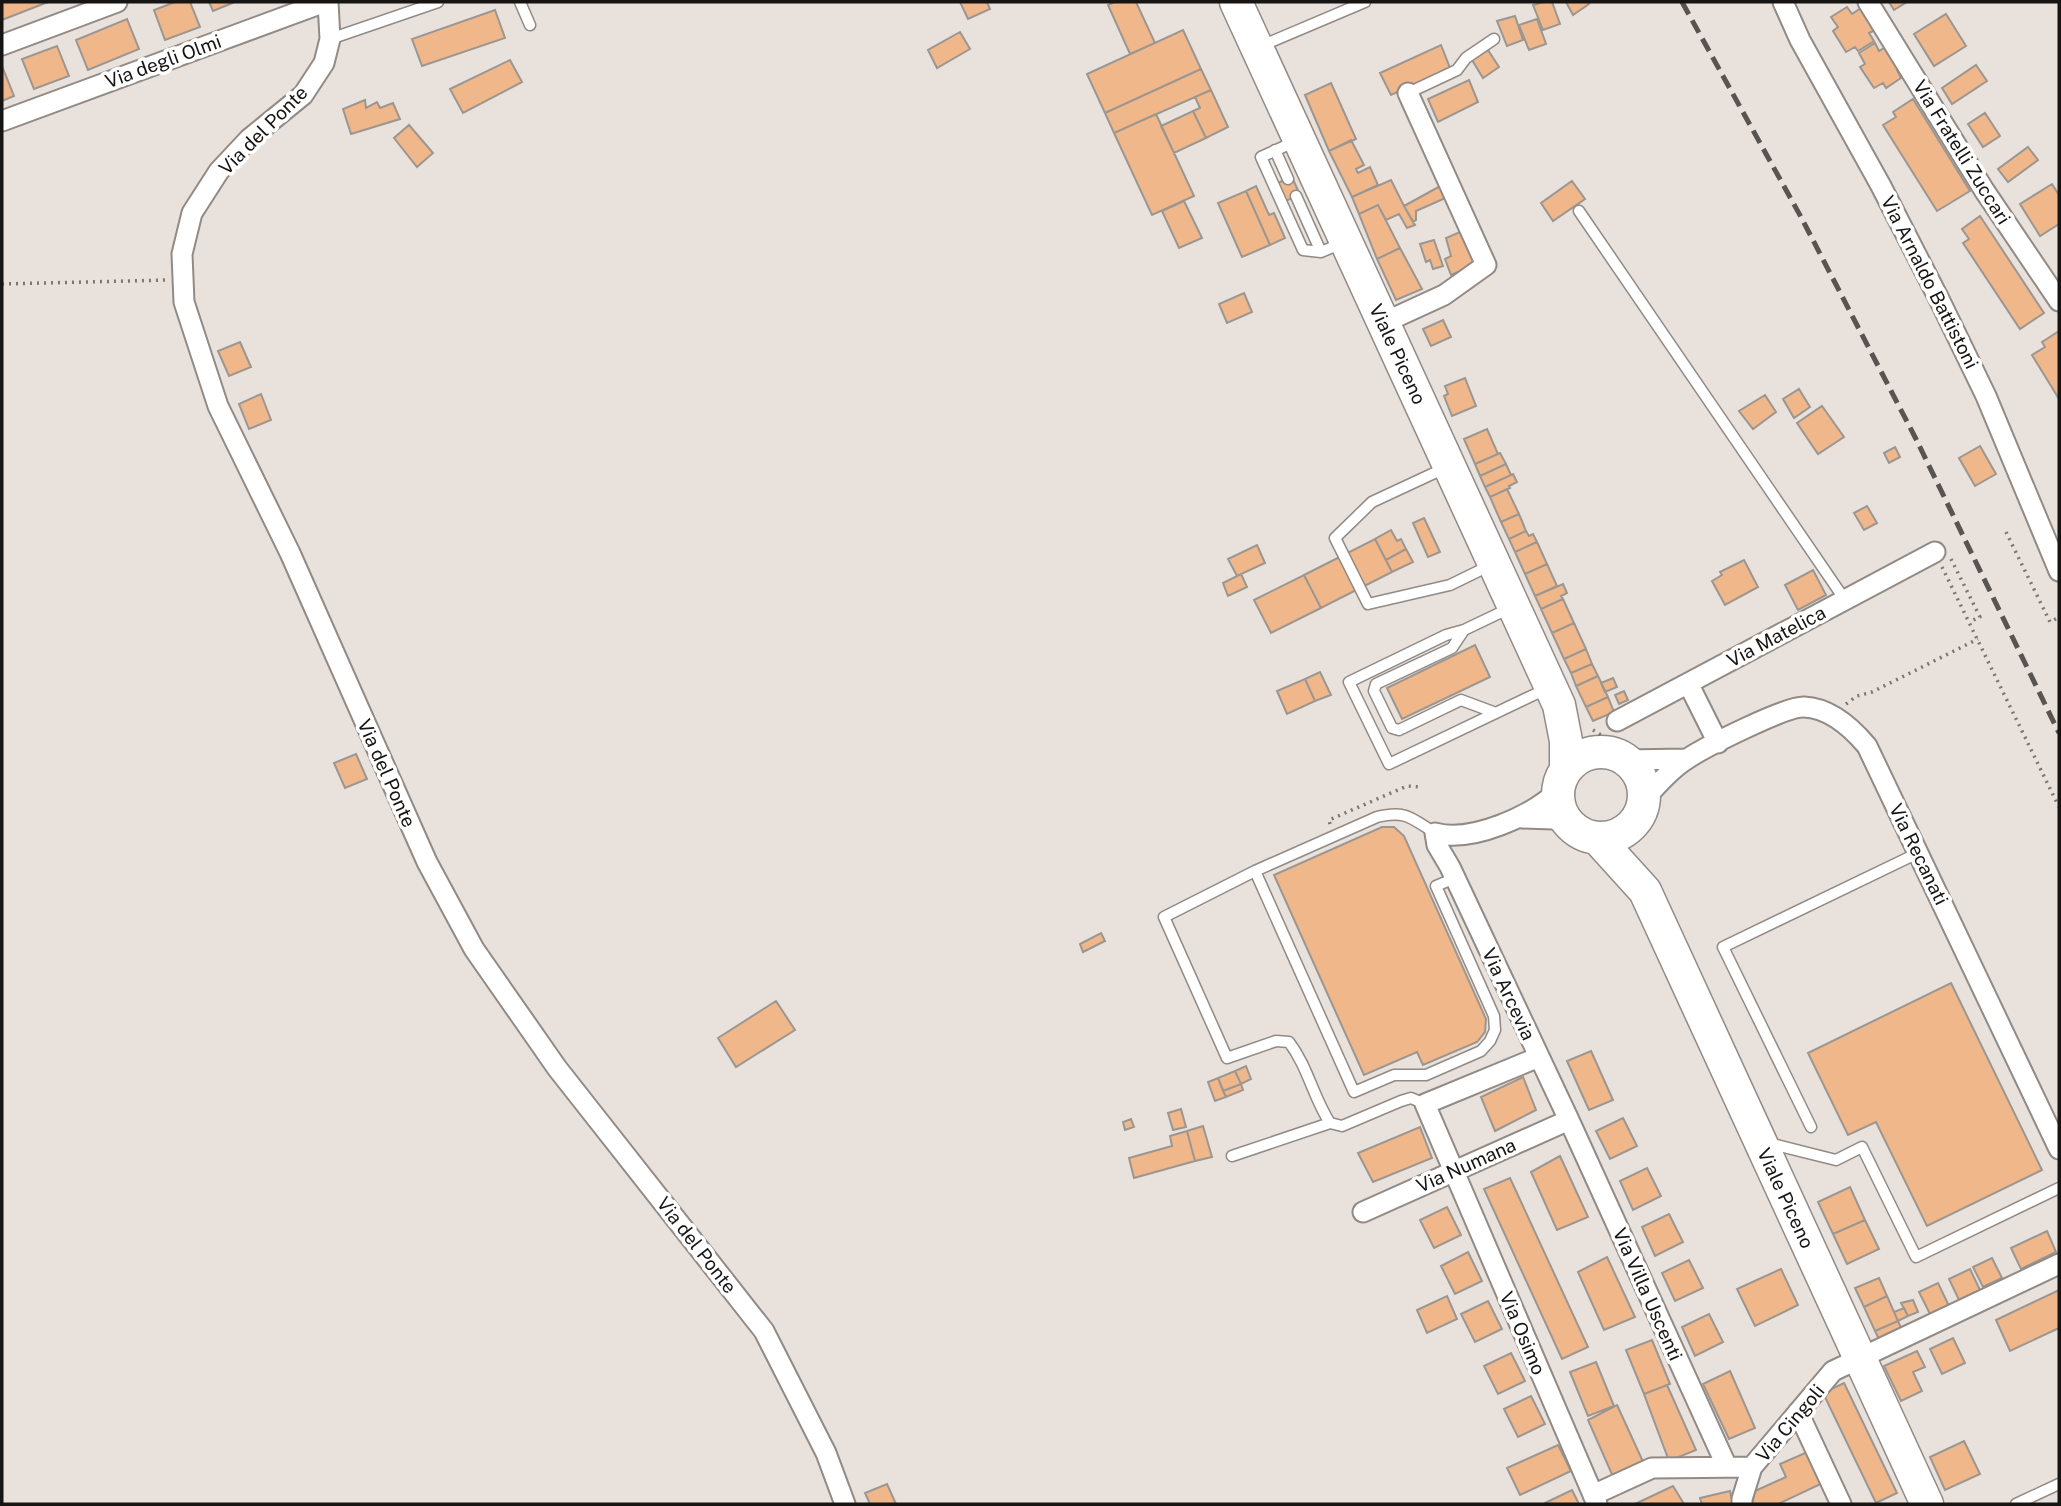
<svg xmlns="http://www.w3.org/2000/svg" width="2061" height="1506" font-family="'Public Sans',sans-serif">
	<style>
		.building { fill: #f0b78b; stroke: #9c9691; stroke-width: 2 }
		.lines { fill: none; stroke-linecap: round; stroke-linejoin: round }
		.lane-casing { stroke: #918a85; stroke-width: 13 }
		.street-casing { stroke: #918a85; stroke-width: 23 }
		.primary-casing { stroke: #918a85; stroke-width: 35 }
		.path { stroke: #7b7673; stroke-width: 3.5; stroke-dasharray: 2 5; stroke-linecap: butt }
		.lane { stroke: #fff; stroke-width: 10 }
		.street { stroke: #fff; stroke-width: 19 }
		.primary { stroke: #fff; stroke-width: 32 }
		.rail { stroke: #585451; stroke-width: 5; stroke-dasharray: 14 7; stroke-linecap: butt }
		.labels { text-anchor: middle; stroke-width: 7; stroke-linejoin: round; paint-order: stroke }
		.street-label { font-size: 19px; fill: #171513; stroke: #fff }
	</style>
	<rect width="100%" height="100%" fill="#e8e1dc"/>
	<path class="building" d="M2,2H48L2,20Z
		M175,2H190L200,27L165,40L154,10Z
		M209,2H235L213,11Z
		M960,2H987L990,9L968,19Z
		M1115,2H1136L1155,43L1130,54L1108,5Z
		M1544,2H1552L1560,24L1543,30L1533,5Z
		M1566,2H1588L1589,4L1573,15Z
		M1889,2H1907L1894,10Z
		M1847,7L1852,14L1861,8L1875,30L1869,33L1874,41L1858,51L1855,47L1846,52L1833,31L1838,27L1831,17Z
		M495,10L505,38L422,66L412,39Z
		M1946,14L1966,46L1934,66L1914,34Z
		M1515,16L1523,40L1507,46L1497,21Z
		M127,19L139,49L88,70L76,40Z
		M1537,19L1546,44L1529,50L1519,25Z
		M1183,30L1201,69L1105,113L1087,74Z
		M960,32L970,49L937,68L928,50Z
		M1875,43L1879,51L1889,45L1902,67L1897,70L1901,78L1886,88L1883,83L1874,88L1860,67L1865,64L1859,53Z
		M1441,45L1450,68L1391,95L1380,73Z
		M57,46L69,76L34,89L22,59Z
		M1488,50L1499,67L1483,78L1472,60Z
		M510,60L522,82L463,113L450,89Z
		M1976,65L1987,81L1952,104L1942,88Z
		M2,66L14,96L2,101Z
		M1201,69L1211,90L1114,133L1105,113Z
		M1469,80L1478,102L1438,122L1428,99Z
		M1331,83L1356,139L1329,151L1305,95Z
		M1211,90L1228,127L1206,138L1193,111L1200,108L1195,97Z
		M1913,99L1970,191L1937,211L1883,125L1896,117L1893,112Z
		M365,100L366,108L377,102L380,108L393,103L400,119L351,134L343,109Z
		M1193,111L1206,138L1174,153L1161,126Z
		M1985,113L2000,136L1983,147L1968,124Z
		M1156,114L1194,196L1152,215L1114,133Z
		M409,125L433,153L417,167L394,138Z
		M1351,140L1364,165L1356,169L1358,173L1370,167L1378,185L1352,197L1329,151Z
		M2028,147L2038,160L2008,182L1998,169Z
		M1292,177L1300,195L1283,202L1275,184Z
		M1391,180L1404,206L1415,225L1407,228L1399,214L1386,220L1378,205L1359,214L1352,197Z
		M1572,181L1585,199L1553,221L1541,203Z
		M1444,184L1450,196L1416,211V220L1413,222L1404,206Z
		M2052,184L2059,195V224L2040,236L2020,204Z
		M1256,186L1269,215L1274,213L1285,238L1270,245L1246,191Z
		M1246,191L1270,245L1242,257L1218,203Z
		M1184,201L1202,238L1179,248L1162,211Z
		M1378,205L1400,248L1377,259L1359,214Z
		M1980,216L2044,313L2020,329L1963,243L1969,239L1962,229Z
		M1467,229L1482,262L1451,275L1445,259L1451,256L1446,238Z
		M1434,240L1443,266L1433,269L1430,260L1426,262L1420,244Z
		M1400,248L1422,289L1396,300L1377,259Z
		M1244,293L1252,312L1227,323L1219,304Z
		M1443,320L1451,337L1431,346L1423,329Z
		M2059,331V399L2032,355L2045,347L2042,342Z
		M240,342L251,367L229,376L218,351Z
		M1465,378L1476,406L1452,416L1444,396L1448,394L1445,386Z
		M1799,389L1810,407L1794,418L1783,399Z
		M261,394L271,420L249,429L239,404Z
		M1765,395L1776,412L1753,429L1739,411Z
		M1822,406L1844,437L1818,454L1797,423Z
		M1487,429L1498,454L1475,464L1464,439Z
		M1980,446L1996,474L1975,486L1959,458Z
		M1895,447L1900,457L1889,463L1884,453Z
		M1500,453L1506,464L1480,476L1475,464Z
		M1506,464L1511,475L1485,487L1480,476Z
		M1513,474L1517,482L1509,486L1510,488L1490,497L1485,487Z
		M1507,489L1519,514L1501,522L1490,497Z
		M1867,506L1877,523L1864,530L1854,513Z
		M1519,514L1526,531L1509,539L1501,522Z
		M1424,518L1440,552L1428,557L1413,523Z
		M1391,530L1397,541L1401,539L1406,549L1386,560L1375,539Z
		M1526,531L1529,536L1533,534L1537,542L1515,552L1509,539Z
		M1375,539L1392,572L1321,608L1304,575Z
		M1537,542L1547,564L1525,574L1515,552Z
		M1257,545L1265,563L1237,576L1228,559Z
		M1406,549L1413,562L1392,572L1386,560Z
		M1744,560L1758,587L1725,605L1712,581L1722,575L1720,572Z
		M1547,564L1557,586L1535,596L1525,574Z
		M1813,570L1826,595L1798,610L1785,585Z
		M1241,574L1247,587L1228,596L1223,583Z
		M1304,575L1321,608L1271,633L1254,600Z
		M1563,584L1567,593L1561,596L1563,599L1541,609L1535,596Z
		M1563,599L1574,623L1552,633L1541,609Z
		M1574,623L1586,649L1564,659L1552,633Z
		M1475,645L1490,677L1402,719L1387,688Z
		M1586,649L1592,664L1571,673L1564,659Z
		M1592,664L1598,676L1576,686L1571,673Z
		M1320,672L1331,695L1315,701L1305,679Z
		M1598,676L1608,697L1586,707L1576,686Z
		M1613,678L1617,687L1605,692L1601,683Z
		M1305,679L1315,701L1287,714L1277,691Z
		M1624,691L1628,700L1619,704L1615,695Z
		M1608,697L1614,712L1593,721L1586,707Z
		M356,754L367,779L345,788L334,763Z
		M1382,827H1394L1404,836L1486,1019L1485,1032L1477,1042L1423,1065L1417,1052L1364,1075L1274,875Z
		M1101,933L1105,941L1083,952L1080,944Z
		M1951,983L2042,1170L1927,1226L1876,1122L1848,1135L1808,1053Z
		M776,1001L795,1030L736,1067L718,1038Z
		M1591,1051L1613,1100L1589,1110L1567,1061Z
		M1246,1066L1251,1079L1241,1084L1235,1071Z
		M1235,1071L1241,1084L1223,1091L1218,1078Z
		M1523,1077L1536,1110L1495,1131L1481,1097Z
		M1218,1078L1226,1097L1215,1101L1208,1082Z
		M1241,1084L1243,1090L1226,1097L1223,1091Z
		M1181,1109L1186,1127L1173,1130L1168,1113Z
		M1623,1118L1637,1146L1610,1159L1596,1131Z
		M1131,1119L1134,1127L1125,1130L1123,1122Z
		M1203,1126L1212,1157L1195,1161L1187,1131Z
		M1420,1127L1432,1158L1373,1182L1358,1153Z
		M1187,1131L1195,1161L1134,1178L1129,1158L1172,1146L1170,1136Z
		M1560,1156L1588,1217L1557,1230L1531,1172Z
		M1647,1168L1661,1196L1633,1210L1620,1181Z
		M1510,1178L1588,1347L1562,1359L1484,1189Z
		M1850,1187L1865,1220L1833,1234L1818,1202Z
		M1447,1207L1461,1235L1434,1248L1420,1220Z
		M1669,1214L1683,1242L1655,1256L1642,1227Z
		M1865,1220L1879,1249L1847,1264L1833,1234Z
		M2047,1231L2056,1252L2021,1269L2011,1248Z
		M1468,1252L1482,1281L1455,1294L1441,1266Z
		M1607,1257L1635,1317L1604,1330L1578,1272Z
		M1992,1258L2002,1278L1983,1287L1973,1267Z
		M1689,1260L1703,1288L1675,1301L1662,1273Z
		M1781,1269L1798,1305L1755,1326L1737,1289Z
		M1970,1269L1980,1290L1959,1300L1949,1279Z
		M1879,1278L1887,1296L1864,1307L1855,1288Z
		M1938,1283L1949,1306L1930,1314L1919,1292Z
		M2059,1290V1328L2010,1351L1996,1320Z
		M1447,1296L1457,1319L1427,1333L1417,1310Z
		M1887,1296L1898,1321L1875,1331L1864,1307Z
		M1913,1300L1918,1312L1908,1316L1901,1303Z
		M1488,1301L1502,1329L1475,1342L1461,1314Z
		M1904,1308L1908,1316L1898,1321L1894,1312Z
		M1709,1314L1723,1342L1695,1356L1682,1327Z
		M1898,1321L1902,1330L1880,1341L1875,1331Z
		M1953,1338L1965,1363L1942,1374L1930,1349Z
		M1652,1340L1670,1384L1644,1394L1626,1350Z
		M1917,1351L1925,1367L1913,1372L1922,1391L1901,1401L1884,1366Z
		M1511,1353L1525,1381L1498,1394L1484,1366Z
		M1596,1362L1614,1406L1588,1416L1570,1372Z
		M1730,1371L1755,1428L1729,1439L1703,1384Z
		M1844,1383L1897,1493L1876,1503L1823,1393Z
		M1667,1385L1696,1450L1669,1461L1644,1394Z
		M1531,1396L1545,1424L1518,1437L1504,1409Z
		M1617,1405L1645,1466L1614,1479L1588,1420Z
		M1964,1441L1980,1474L1945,1490L1930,1457Z
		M1558,1445L1571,1471L1520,1495L1507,1468Z
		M1812,1450L1827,1481L1778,1504H1752L1755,1491L1786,1477L1780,1464Z
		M887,1484L896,1504H870L865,1493Z
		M1673,1486L1684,1504H1635Z
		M1572,1490L1579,1504H1545V1503Z
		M1730,1491L1733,1504H1702L1700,1498Z"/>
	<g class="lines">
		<defs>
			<path id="lane" d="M520,2L530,25
				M330,39L438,2
				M1261,46L1365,2
				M1408,93L1457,70L1466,58L1494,39
				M1296,141L1261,157L1303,250L1321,252L1342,243
				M1275,150L1288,179
				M1296,196L1321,252
				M1579,211L1845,600
				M1445,468L1372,502L1335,538L1368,604L1450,585L1491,565
				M1510,608L1464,630L1446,635L1349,682L1389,764L1546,689
				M1464,630L1452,648L1376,684L1374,691L1392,728L1399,730L1461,700L1496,713
				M1255,871L1354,1092L1394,1075H1426L1481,1051L1490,1041L1495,1030L1494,1016L1436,886L1455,878
				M1425,1104L1411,1098L1401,1101L1342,1126L1330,1123C1313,1097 1308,1067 1289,1042L1276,1041L1227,1058L1164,917L1255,871L1377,817C1406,810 1411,818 1435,833
				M1811,1127L1723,947L1918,853
				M1768,1143L1836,1160L1862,1147L1916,1257L2059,1188
				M1232,1156L1330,1123
				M2016,1504L2059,1484"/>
			<path id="street" d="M328,2L330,39L324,63L303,95L249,139L219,171L192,213L182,254L184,302L218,406L290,553L427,862L474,949L557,1068L764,1331L826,1453L845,1504
				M1783,2L1800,40L1881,186L1939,299L1986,396L2059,571
				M1868,2L1984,190L2059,301
				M2,45L117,2
				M2,121L325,2
				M1383,323L1444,295L1486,265L1408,93
				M1688,683L1718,743
				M1617,721L1935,552
				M1626,760L1686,759
				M1558,791C1531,816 1472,843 1435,833L1437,845L1450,867L1569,1120L1727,1467
				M1644,799C1657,786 1670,769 1687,759C1705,747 1786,706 1804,707C1830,708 1851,727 1867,746L2059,1149
				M1522,818L1553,819L1568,823
				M1539,1057L1425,1104L1597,1504
				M1363,1212L1569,1120
				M1798,1412L1841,1504
				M1593,1495L1652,1468L1752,1467L1833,1371L2059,1264
				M1742,1504V1499L1752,1467"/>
			<path id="primary" d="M1236,2L1559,705L1566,741V770
				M1558 795a43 43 0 1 1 86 0a43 43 0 1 1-86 0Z
				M1597,838L1645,891L1927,1504"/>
		</defs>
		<use href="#lane" class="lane-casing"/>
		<use href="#street" class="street-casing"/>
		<use href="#primary" class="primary-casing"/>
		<path class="path" d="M2,284L168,280
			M2006,532L2050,622L2059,617
			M1951,559L1980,617L1969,622
			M1942,567L2059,807
			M1846,704L1857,696L1872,692L1978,639
			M1593,730L1617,745
			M1330,824L1329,820L1407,786L1421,787"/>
		<use href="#lane" class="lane"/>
		<use href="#street" class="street"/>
		<use href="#primary" class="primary"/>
		<path class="rail" d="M1682,2L1801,217L1916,439L2059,733"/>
	</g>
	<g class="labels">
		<g class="street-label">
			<text transform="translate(163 61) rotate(-20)" y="7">Via degli Olmi</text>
			<text transform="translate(263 130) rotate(-45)" y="7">Via del Ponte</text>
			<text transform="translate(1962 152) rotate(58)" y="7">Via Fratelli Zuccari</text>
			<text transform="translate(1930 282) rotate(63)" y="7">Via Arnaldo Battistoni</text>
			<text transform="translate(1398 354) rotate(65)" y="7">Viale Piceno</text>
			<text transform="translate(1776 636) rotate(-28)" y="7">Via Matelica</text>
			<text transform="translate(387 773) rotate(66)" y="7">Via del Ponte</text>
			<text transform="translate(1919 854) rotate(64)" y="7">Via Recanati</text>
			<text transform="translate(1509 994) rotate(65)" y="7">Via Arcevia</text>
			<text transform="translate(1466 1165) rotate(-24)" y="7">Via Numana</text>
			<text transform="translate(1786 1198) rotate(65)" y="7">Viale Piceno</text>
			<text transform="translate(697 1245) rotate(52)" y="7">Via del Ponte</text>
			<text transform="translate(1648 1294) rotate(66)" y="7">Via Villa Uscenti</text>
			<text transform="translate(1523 1333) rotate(67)" y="7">Via Osimo</text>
			<text transform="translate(1790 1423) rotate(-50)" y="7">Via Cingoli</text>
		</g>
	</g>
	<rect width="2061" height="1506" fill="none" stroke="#171513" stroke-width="7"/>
</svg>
